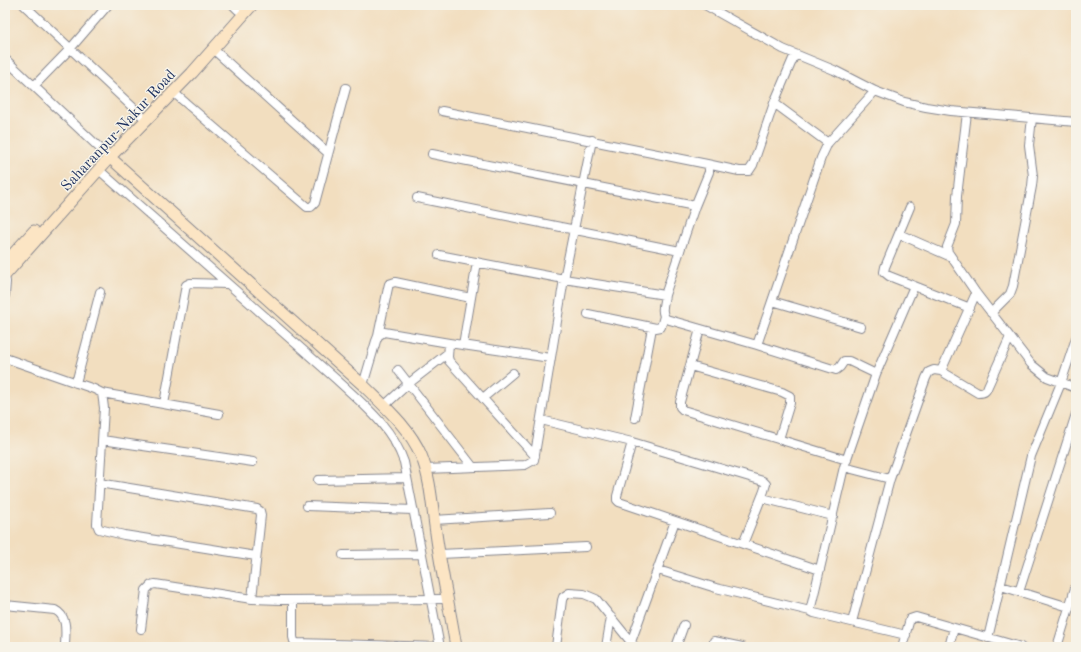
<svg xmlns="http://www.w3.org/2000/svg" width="1081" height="652" font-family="'Old Standard TT',serif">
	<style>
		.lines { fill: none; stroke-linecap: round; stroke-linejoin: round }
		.street-casing { stroke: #86868e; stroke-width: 10 }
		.secondary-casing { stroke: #86868e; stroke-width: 13 }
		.street { stroke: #fff; stroke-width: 8 }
		.secondary { stroke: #fce5c4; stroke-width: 11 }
		.labels { text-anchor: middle; stroke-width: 3; stroke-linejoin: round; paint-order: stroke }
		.street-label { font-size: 15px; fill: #1b2f5e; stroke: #f7f3e8 }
	</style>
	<rect width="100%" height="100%" fill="#f7f3e8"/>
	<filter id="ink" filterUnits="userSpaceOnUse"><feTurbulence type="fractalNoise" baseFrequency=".025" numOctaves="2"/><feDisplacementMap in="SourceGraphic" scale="8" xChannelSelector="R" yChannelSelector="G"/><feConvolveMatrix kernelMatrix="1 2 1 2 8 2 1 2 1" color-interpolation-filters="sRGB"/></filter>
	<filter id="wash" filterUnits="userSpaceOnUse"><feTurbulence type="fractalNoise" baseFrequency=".012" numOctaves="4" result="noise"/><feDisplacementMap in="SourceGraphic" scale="16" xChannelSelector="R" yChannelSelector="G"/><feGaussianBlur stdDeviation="0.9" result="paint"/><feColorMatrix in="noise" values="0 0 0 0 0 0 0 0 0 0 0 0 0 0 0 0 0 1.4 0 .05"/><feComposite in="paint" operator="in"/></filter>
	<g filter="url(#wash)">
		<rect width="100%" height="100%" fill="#f2debf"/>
	</g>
	<g filter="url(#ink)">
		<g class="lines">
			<defs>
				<path id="street" d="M24,5L141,115
					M233,5L238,10
					M705,5L783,49L834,70L875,91L904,102L926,107L951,111L1076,122
					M213,49L328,153
					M795,54L774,103L828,143
					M5,59L105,153
					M34,86L70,49L108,5
					M173,92L307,207H311L315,203L346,88
					M442,111L707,164L709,167V172L695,206L665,295
					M967,113L957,196L956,224L947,247L948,252L976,293L1031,364L1047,377L1076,388
					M432,154L695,206
					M707,164L739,171H749L753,165L774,103
					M99,170L337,380C364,405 392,427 404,462L440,647
					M417,198L680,251
					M910,207L885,267L884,272L889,276L970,308
					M899,234L949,256
					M439,255L564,279L592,140
					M5,275L6,282L5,295
					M772,301L861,327
					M991,313L1010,294L1013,286L1032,186L1033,176L1029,145L1032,118
					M588,314L656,328L661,327L664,316
					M700,329L680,402V407L683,410L847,460
					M378,336L388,288L389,284L395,282L471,298
					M449,343L448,357L449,361L535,456
					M463,345L477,262
					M757,345L836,370L840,367L844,361H849L876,374
					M5,358L94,389L102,393L104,408L97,524L99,529L124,535L256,556
					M690,366L782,392L790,396V403L779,439
					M398,370L473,467
					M941,371L976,293
					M76,383L100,292
					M363,385L376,341L378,336L384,332L449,343L550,358
					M102,393L219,414
					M483,398L513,373
					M164,404L186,285L190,283L227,284
					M384,406L408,384L448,353
					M635,418L652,328
					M541,420L632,442L763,481L766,484L764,491L743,544
					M102,440L253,462
					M632,442L617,496V500L619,502L820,570
					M844,467L890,479
					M426,469L525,465L534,460L564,279L665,295C664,303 660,312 666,319L757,345L821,158L828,143L875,91
					M318,480L407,478
					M99,483L257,509L260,511L261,515L252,599
					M762,498L833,516
					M307,506L413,510
					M434,520L550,513
					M440,554L586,547
					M343,555L421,554
					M658,570L716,588L810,611
					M1001,586L1069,607
					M1019,592L1076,414
					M293,600V637L294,641L297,643L440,647
					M5,605L55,610C69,617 65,634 65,647
					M852,622L890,479L926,378L929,372L934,370L941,371L978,393C984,393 986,392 988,386L1010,337
					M141,629L146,590L151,585L155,584L252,599L281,600L448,599
					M906,635L814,613L810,611L811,607L844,467L876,374L914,286
					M988,638L1031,456L1061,383L1076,338
					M714,641L742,647
					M631,642L675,521
					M556,647L562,600L563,597L569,593L584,594L596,599L635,647
					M606,647L611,617
					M676,647L684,625
					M902,647L910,619L916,617L1021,647
					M949,647L954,628
					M1057,647L1076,585"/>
				<path id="secondary" d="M105,153L363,385C384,406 409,427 421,455C431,479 432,507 436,533C441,571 450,609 456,647
					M5,263L34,231
					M5,275L110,157L192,73L252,5"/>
			</defs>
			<use href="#street" class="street-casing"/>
			<use href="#secondary" class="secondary-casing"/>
			<use href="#street" class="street"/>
			<use href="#secondary" class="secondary"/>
		</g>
	</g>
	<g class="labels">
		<g class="street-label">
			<text transform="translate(118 130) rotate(-47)" y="5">Saharanpur-Nakur Road</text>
		</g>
	</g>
	<rect width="1081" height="652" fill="none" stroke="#f7f3e8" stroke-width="20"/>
</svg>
